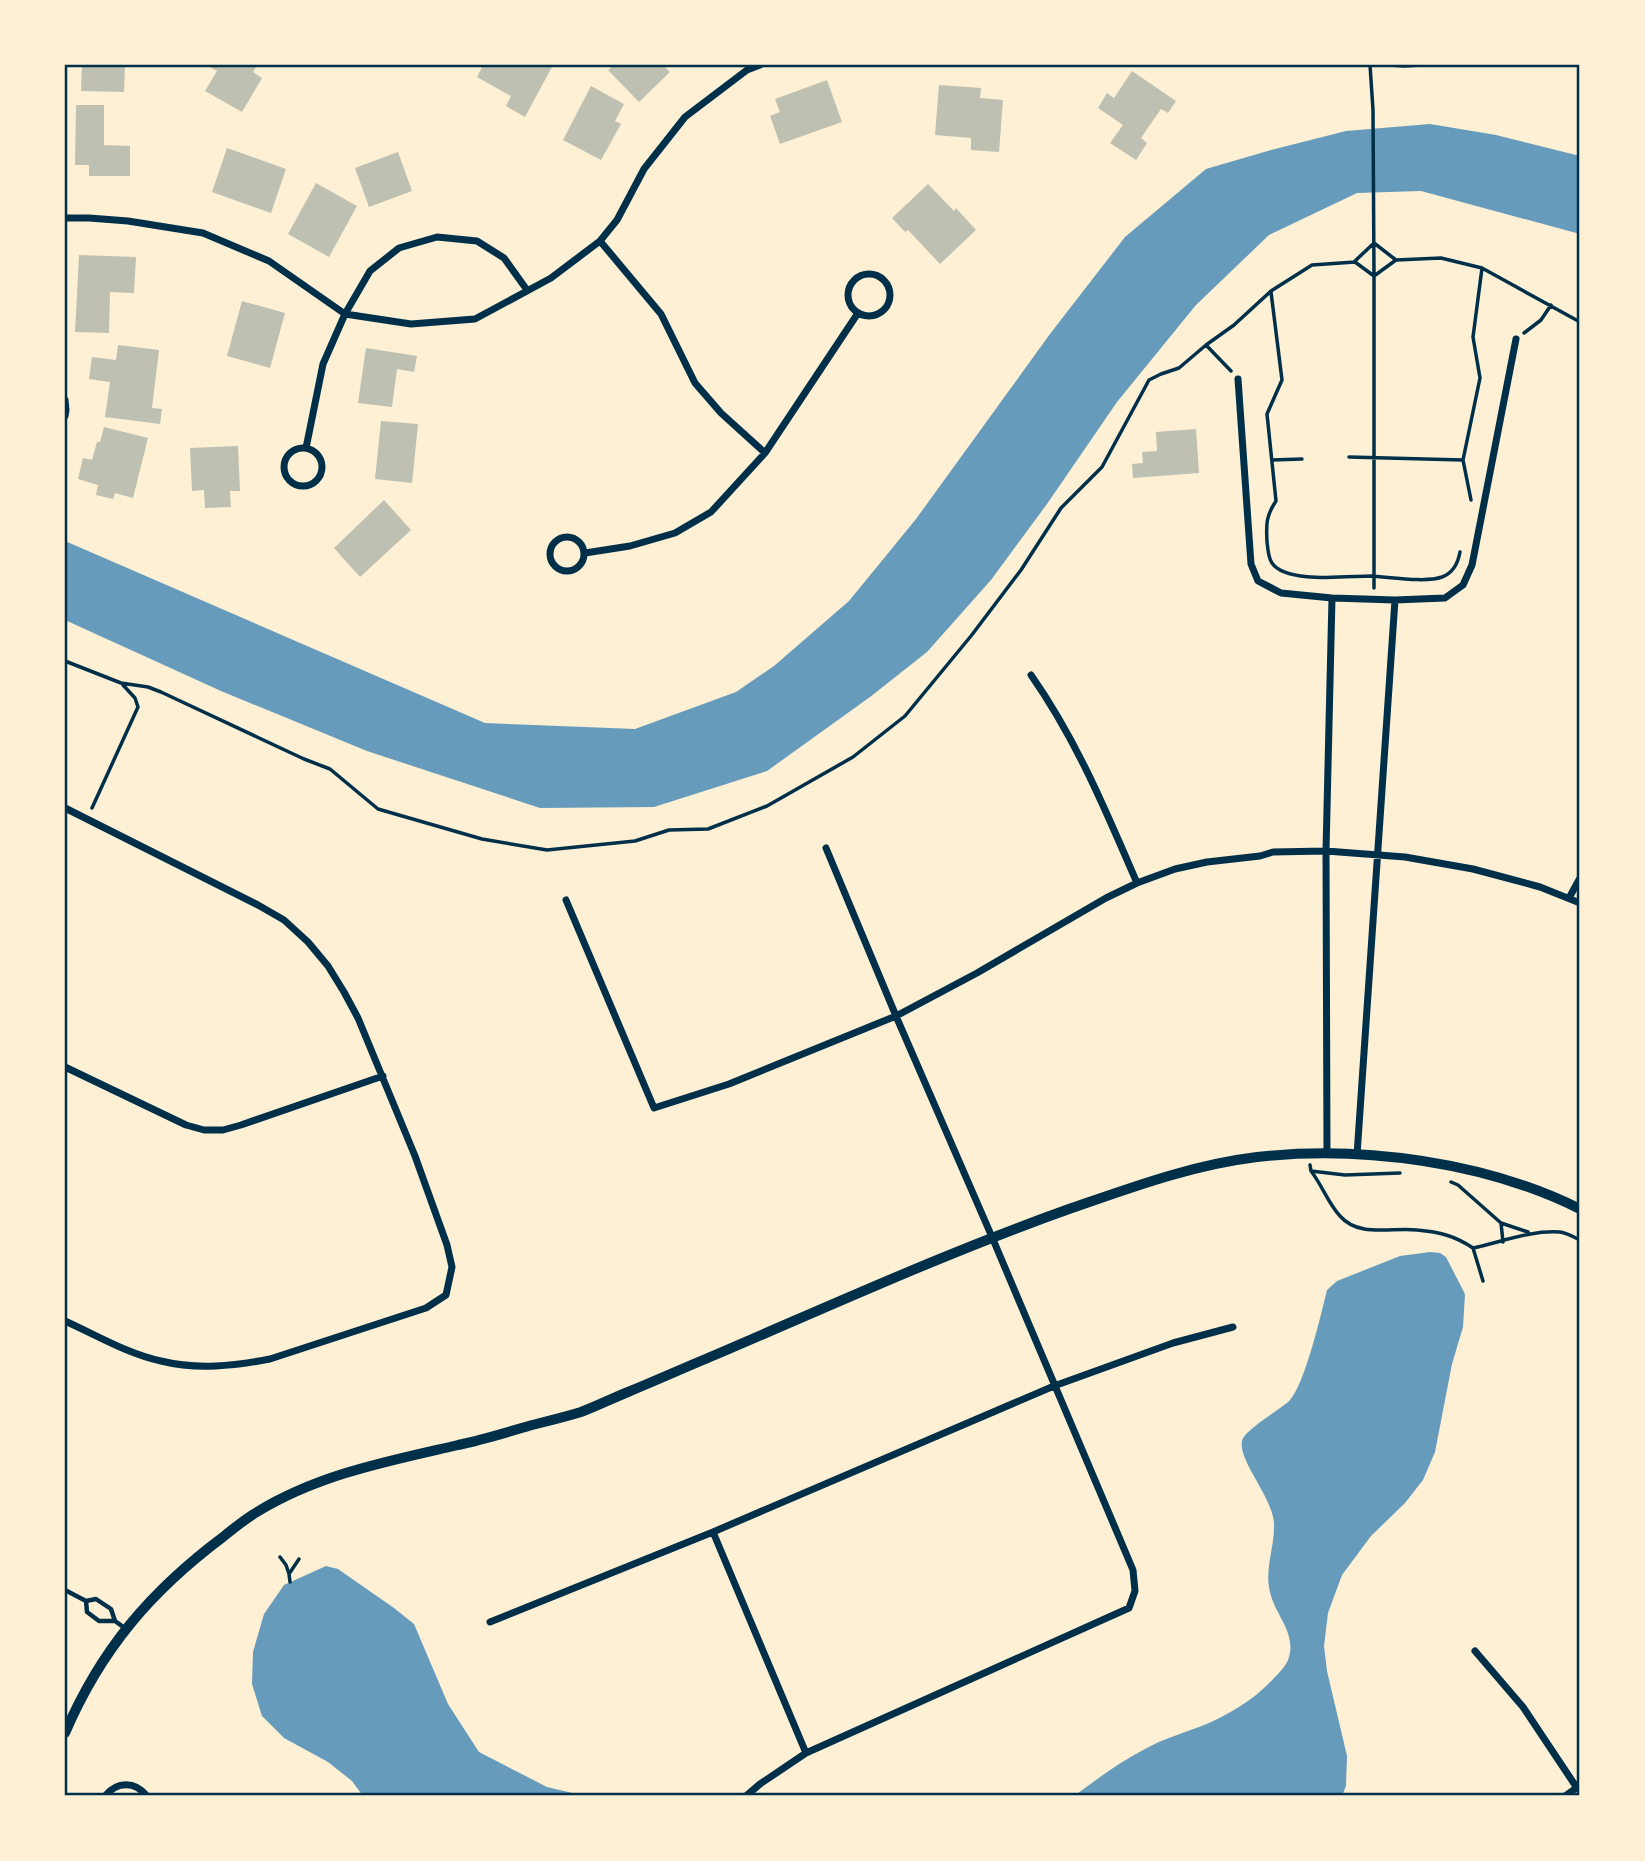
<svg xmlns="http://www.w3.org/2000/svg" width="1645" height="1861" font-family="Cabin,sans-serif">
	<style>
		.water { fill: #669bbc }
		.building { fill: #bec0b2 }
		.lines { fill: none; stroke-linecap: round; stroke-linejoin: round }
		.path { stroke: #003049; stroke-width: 3.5 }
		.service { stroke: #003049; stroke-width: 4.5 }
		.minor { stroke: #003049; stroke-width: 7 }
		.tertiary { stroke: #003049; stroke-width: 10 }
		.neatline { fill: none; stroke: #003049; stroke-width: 2.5 }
	</style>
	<rect width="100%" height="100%" fill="#fdf0d5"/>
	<path class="water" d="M1430,124L1496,135L1580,156V234L1421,191L1357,193L1269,235L1196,305L1117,402L1047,504L991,580L927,652L870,697L767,771L654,807L540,808L367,751L221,691L65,620V541L485,723L635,729L736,692L774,666L849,601L916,519L1050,334L1125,237L1206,169L1271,150L1346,131Z
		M1430,1252L1440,1253L1446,1257L1465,1294L1463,1327L1452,1364L1435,1452L1423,1480L1405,1503L1371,1536L1342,1575L1328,1613L1324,1646L1327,1671L1347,1756L1346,1786L1342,1796H1074C1097,1779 1120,1762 1145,1749C1163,1739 1180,1734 1199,1727C1227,1716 1254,1700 1274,1678C1280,1672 1287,1665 1289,1657C1296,1632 1275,1615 1270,1592C1264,1569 1275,1547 1274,1524C1273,1497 1238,1461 1242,1441C1245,1429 1279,1411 1290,1400C1305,1383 1321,1315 1327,1290L1337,1281L1400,1256Z
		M326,1566L338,1569L394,1608L414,1624L448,1704L479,1752L547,1787L585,1796H363L352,1781L328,1762L284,1738L262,1716L252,1684L253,1652L264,1614L284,1585Z"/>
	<path class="building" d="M82,65H125L124,92L81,91Z
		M206,65H257L253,72L262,78L242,112L205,91L217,71Z
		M483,65H553L525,117L506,106L511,96L477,77Z
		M614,65H663L670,72L639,102L608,70Z
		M1132,71L1176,101L1168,113L1161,109L1141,138L1147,143L1136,160L1110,143L1123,125L1098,108L1107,93L1114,98Z
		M827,80L842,122L780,144L770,116L780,112L775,99Z
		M939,85L981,88L980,98L1003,100L999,152L971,150V138L935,135Z
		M591,86L624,104L615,121L621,124L601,160L563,140Z
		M76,105H104V145L130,146V176H89V165H75Z
		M227,148L286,169L271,213L212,192Z
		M398,152L412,191L369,207L355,168Z
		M316,183L357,206L329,257L288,234Z
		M928,184L954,211L956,208L976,230L940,264L908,230L905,232L892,218Z
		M79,255L136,257L134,293L110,292L109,333L75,332Z
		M242,301L285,313L270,368L227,356Z
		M118,345L159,350L152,408L162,409L160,424L105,417L110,382L89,379L92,357L116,360Z
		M366,348L417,356L414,372L397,369L392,407L358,403Z
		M381,421L418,424L412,483L375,479Z
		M104,427L148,438L133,498L115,493L113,499L96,495L98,485L78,479L83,458L92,460L97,442H100Z
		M1196,429L1199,473L1133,478L1132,464L1143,463L1142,452L1157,451L1156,432Z
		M238,446L240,491H230L231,507L205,508L204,490L192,491L190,448Z
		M384,500L411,530L360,577L334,548Z"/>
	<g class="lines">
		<path class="path" d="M1370,65L1373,110L1374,276V588
			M1389,65L1404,66L1421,65
			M1355,261L1374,243L1396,260L1441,258L1482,268L1580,322
			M1271,292L1282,380L1267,414L1276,501C1266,516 1266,524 1267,542C1268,549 1268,557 1272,563C1286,584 1348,576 1371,576C1390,577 1426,583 1442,577C1453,573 1458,563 1460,552
			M1524,333L1541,320L1551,305
			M1206,345L1231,371
			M1349,457L1463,460
			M1272,460L1302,459
			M1471,500L1463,460L1480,378L1473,337L1482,268
			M65,661L121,683L148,687L161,692L304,759L330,769L378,809L482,839L547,850L635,841L669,830L708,829L767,806L853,757L905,716L971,636L1021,570L1061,508L1102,467L1149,380L1161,374L1179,368L1206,345L1234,325L1271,291L1312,265L1355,262L1374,276L1396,260
			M92,808L138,707L135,698L123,685
			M1310,1165L1311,1171C1322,1185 1328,1203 1340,1216C1359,1238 1392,1227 1417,1230C1440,1232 1455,1236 1473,1248L1483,1281
			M1311,1171L1345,1175L1400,1173
			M1451,1182L1458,1185L1501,1223
			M1503,1242L1501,1223L1528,1232
			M1473,1248C1502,1242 1530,1230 1560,1232C1567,1233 1574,1237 1580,1240
			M280,1557L286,1565L289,1574
			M290,1582L289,1574L299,1559"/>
		<path class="service" d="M65,1590L86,1601L96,1599L111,1609L115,1621L126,1629
			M86,1601L87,1612L99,1621H114"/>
		<path class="minor" d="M65,218H89L128,221L203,233L269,261L345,314L411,324L475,319L551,278L600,241L617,220L644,169L685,117L747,70L760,65
			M600,241L661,314L695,383L721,413L765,453
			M848 295a21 21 0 1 1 42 0a21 21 0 1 1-42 0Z
			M1238,379L1251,564L1258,581L1281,593L1332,598L1395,600L1445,598L1463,585L1472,565L1516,339
			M65,400L66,410L65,416
			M306,448L323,364L345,314L370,271L399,248L437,237L477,241L504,258L527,290
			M284 467a19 19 0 1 1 38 0a19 19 0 1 1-38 0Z
			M550 554a17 17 0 1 1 34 0a17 17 0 1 1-34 0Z
			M585,553L630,546L675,533L711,512L765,453L858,313
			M1031,675C1076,739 1106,811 1137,883
			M65,808L258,905L284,920L308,942L328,966L344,992L358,1018L415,1156L447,1245L452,1267L446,1295L426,1308L270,1359C234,1366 197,1370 161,1361C128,1354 96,1335 65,1321
			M1569,898L1580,878
			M566,900L654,1108L729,1084L896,1016L977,973L1106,898L1137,883L1175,869L1207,862L1260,856L1273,852L1326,851L1405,857L1473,869L1540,887L1580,903
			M65,1067L186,1125L204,1130H223L241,1125L383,1076
			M1327,1154L1326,851L1332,598
			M1357,1155L1395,600
			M713,1532L806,1753
			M490,1622L713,1532L1054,1386L1173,1343L1233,1327
			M1475,1651L1523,1707L1577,1788
			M105,1796C117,1781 135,1781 147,1796
			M746,1796L760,1784L806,1753L1129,1608L1135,1591L1133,1570L992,1237L896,1016L826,848
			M1565,1796L1579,1786"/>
		<path class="tertiary" d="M65,1733C101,1649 151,1591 223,1537C234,1528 245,1519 257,1512C319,1474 389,1461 458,1445C483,1440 508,1432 532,1425C548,1421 565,1417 581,1412C597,1406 613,1398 628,1392C657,1380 686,1367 715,1355C832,1305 948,1252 1069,1209C1130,1188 1191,1165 1257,1157C1361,1145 1486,1162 1580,1209"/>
	</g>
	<rect width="1645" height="1861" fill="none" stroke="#fdf0d5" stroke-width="133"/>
	<rect x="66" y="66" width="1512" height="1728" class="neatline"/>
</svg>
